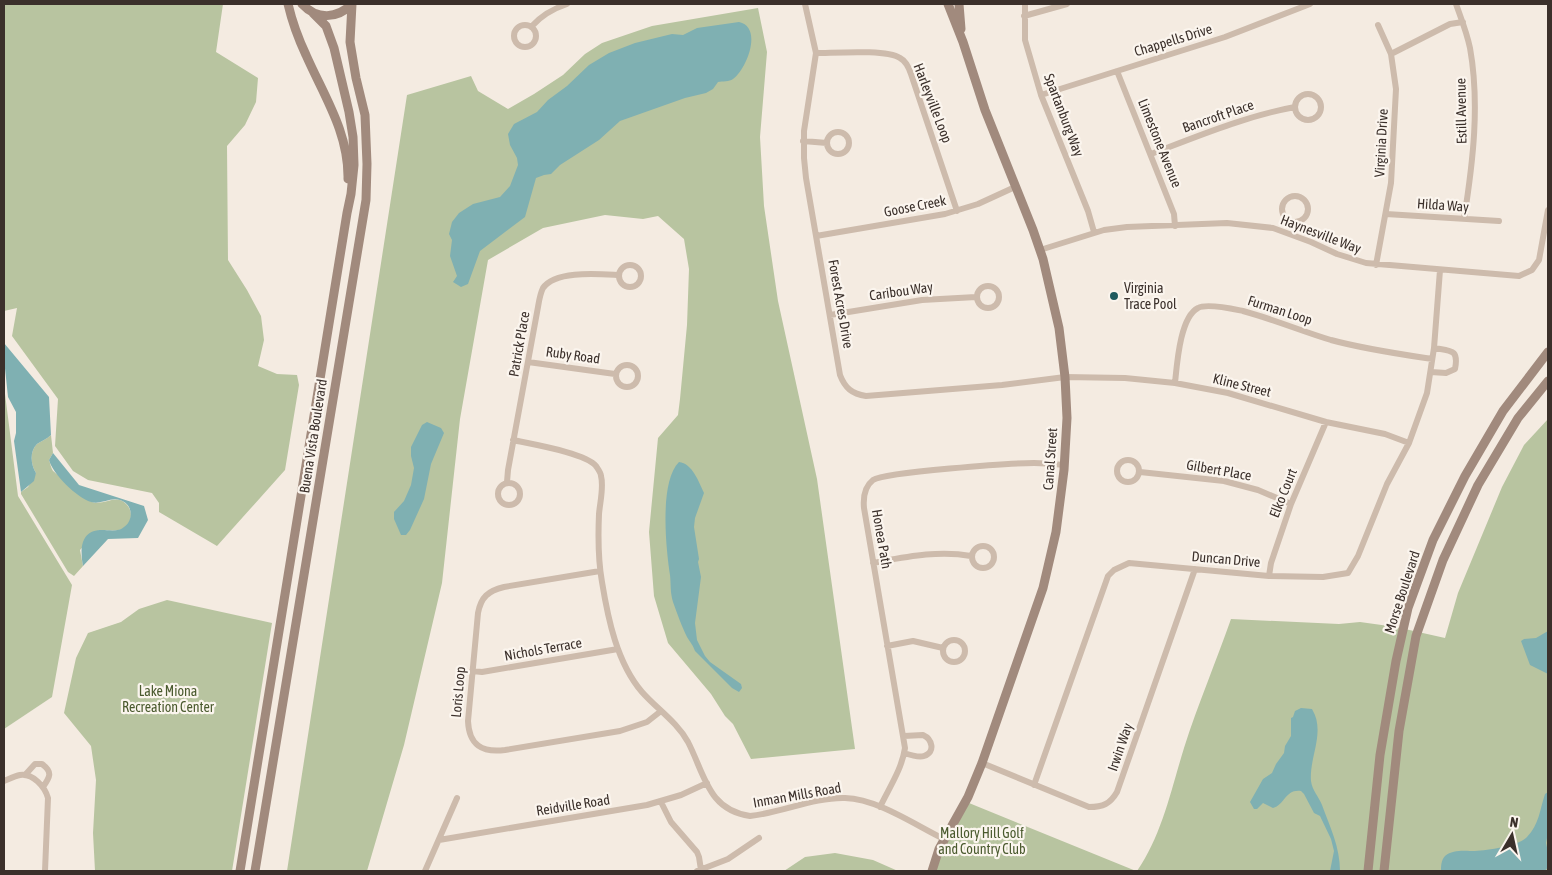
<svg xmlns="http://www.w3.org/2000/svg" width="1552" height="875" font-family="'Asap Condensed',sans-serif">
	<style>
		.green { fill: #b8c4a0 }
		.water { fill: #7fb0b2 }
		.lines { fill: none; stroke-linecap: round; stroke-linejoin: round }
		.street { stroke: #cdbbac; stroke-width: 6 }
		.secondary { stroke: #a18a7d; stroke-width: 9 }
		.poi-dot { fill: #1f5a5e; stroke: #fbf5ee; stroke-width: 2 }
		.labels { text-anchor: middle; stroke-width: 4.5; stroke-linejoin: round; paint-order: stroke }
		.street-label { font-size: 14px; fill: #3b302b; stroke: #fbf5ee }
		.poi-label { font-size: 14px; fill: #3b302b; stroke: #fbf5ee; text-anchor: start }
		.park-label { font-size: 14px; fill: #4a5a2e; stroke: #fbf5ee }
	</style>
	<rect width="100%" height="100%" fill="#f4ebe1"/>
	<path class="green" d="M4,4H223L216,52L258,78L256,102L245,125L227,146L228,260L247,290L261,316L264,340L258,366L277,374L297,375L299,385L285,470L217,546L159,512V503L152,493L88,480L73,471L55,446L58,399L12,336L17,308L4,311Z
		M758,8L767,52L760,137L764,206L778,301L817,479L855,749L751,759L733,724L725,716L711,694L668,643L654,596L649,532L658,438L678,415L680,399L687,325L689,269L684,239L658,216L643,219L605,215L543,228L488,260L460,419L442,583L404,745L367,871H287L407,95L471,76L478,91L508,109L534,94L563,75L585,54L602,43L652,26Z
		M4,386L18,496L72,585L52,697L4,729Z
		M1548,419V871H1137C1162,835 1171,790 1184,748C1198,704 1216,662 1231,619L1339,624L1360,622L1396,627L1445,638L1458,593L1502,487L1524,445Z
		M51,435L53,453L49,460C50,463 51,468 53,471C57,474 89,501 92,502C104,506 115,494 125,503C135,511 132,528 119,530C113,531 105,530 99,530L80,550L83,566L74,576L68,572L21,494V492L28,487L36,473C31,465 29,452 37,444C41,441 47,439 51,435Z
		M167,600L272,623L232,871H95L93,833L96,780L91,746L64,713L76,658L88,633L121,622L139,609Z
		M969,803L1136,871H936L942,851Z
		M835,853L873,860L898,871H784L805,857Z"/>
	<path class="water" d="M739,22C763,27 747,69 733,79C729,82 723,81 718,82L713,89L706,93L685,98L620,121L599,140L560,165L551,174L544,175L536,178L525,217L480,251L468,284L461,287L453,282L457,276L450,256L452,240L449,234L452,222L459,213L473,204L500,197L510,186L518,165L517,158L510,145L508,134L514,124L537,112L548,100L567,86L589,65L609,53L635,43L672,34L683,35L697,28Z
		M4,343L49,397L51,435C47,439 41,441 37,444C29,452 31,465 36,473L34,481L21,492L14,441L16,433V412L8,397L4,359Z
		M427,422L441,428L444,433L431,464L424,499L410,530L406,535H401L394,519V512L404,501L411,485L414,468L411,456V447L422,425Z
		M53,453L79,485L144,506L148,520L138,538L108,539L83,566C80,550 80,530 102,530C109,530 119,532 124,527C134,520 133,504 120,500C110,497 101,505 91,502C77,498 52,473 49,460Z
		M679,462C692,463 699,482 704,493L695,518L694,527L699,559L698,562L701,577L695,623L697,640L705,656L710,662L741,684L742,688L739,692L732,688L695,651C693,645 690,642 687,637C682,627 677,613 673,602C670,592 671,584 670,575C666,549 659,482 679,462Z
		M1548,631V674L1530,665L1521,641L1524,639L1536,638Z
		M1301,708L1312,709C1326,732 1309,757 1311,781C1312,790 1319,797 1322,805C1330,827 1340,847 1340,871H1330L1334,851L1331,839L1320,816L1314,813L1304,794L1301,791C1285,789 1285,805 1273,808L1263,803L1257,809H1254L1250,802L1263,779L1272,773L1276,764L1284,753L1285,746L1291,736V718L1293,717L1295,711Z
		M1548,792V833L1546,843L1548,852V867L1545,871L1515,870L1441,871C1441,867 1441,860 1445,856C1453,849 1466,851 1475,851C1489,850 1518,846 1527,837C1539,825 1540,809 1545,794Z"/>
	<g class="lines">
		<path class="street" d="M805,4L816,53L804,131V158L806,178L840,375C845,388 852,394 866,396L1002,385L1065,377L1125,378L1175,383L1228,393L1326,422L1385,434L1409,443
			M1025,4V40L1041,95L1088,211L1094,232
			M1456,4C1461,18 1467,33 1470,48C1480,104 1473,162 1464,219
			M1024,16L1067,4
			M514 36a11 11 0 1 1 22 0a11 11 0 1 1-22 0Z
			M532,26C542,15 552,9 567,4
			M816,53C834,53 886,49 900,58C906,61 909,68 911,74L957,211
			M1391,54L1450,24L1463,22
			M1117,71L1174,214L1175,226
			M1295 107a13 13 0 1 1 26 0a13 13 0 1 1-26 0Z
			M1041,95L1225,37L1310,4
			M827 143a11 11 0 1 1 22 0a11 11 0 1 1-22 0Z
			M803,141L827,143
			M1151,154C1198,136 1246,116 1295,107
			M1282 209a13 13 0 1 1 26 0a13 13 0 1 1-26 0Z
			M1386,214L1499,221
			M816,236L945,214L978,204L1015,187
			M1040,250L1104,230L1127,227L1227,223L1273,228L1311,242L1337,254L1366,263L1519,276L1532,270L1539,260L1548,210
			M619 276a11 11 0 1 1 22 0a11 11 0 1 1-22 0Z
			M1376,265L1391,183L1396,89L1391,54L1378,25
			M977 297a11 11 0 1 1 22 0a11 11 0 1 1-22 0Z
			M830,315L922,300L976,297
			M528,362L615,374
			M616 376a11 11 0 1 1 22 0a11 11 0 1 1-22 0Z
			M1431,372L1446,373L1455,369C1459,349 1451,351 1434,348
			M1175,383C1177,364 1180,317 1198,308C1207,303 1233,309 1243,311C1273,319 1301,331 1331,340C1364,349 1399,354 1432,359
			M513,440C531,444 586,453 596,466C598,469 601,473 601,476C604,487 600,502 599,514C598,537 598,560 602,582C608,619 617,663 642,692C657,709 677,722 688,742C705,775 708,810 750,816C780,813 815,797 845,798C878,799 915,825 944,839
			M1117 471a11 11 0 1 1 22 0a11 11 0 1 1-22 0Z
			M1140,472L1224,481L1258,490L1291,504
			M507,482L508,470L538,307C539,301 540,294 543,288C555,270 599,274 619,275
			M498 494a11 11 0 1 1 22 0a11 11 0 1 1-22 0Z
			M972 557a11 11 0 1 1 22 0a11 11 0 1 1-22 0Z
			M873,563C906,557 938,550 971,556
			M600,571L504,587C488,591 481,597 478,613L468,721C469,745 482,753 505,750L620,731L647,722L661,711
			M1269,576L1271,563L1291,504L1326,422
			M943 651a11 11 0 1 1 22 0a11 11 0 1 1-22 0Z
			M887,646L913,641L943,648
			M472,671L482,672L618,649
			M904,736L923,735C932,739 936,752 924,756C919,758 910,755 904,753
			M982,763L1089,807C1103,807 1110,804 1117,792L1195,569
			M25,775L35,764H42C53,772 50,777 43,787
			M4,781C9,779 15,776 20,775C33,773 45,787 48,798L45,871
			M1034,785L1108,576L1114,570L1129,563L1269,576L1323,577L1348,573L1358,556L1387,484L1409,443L1427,393L1434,348L1440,270
			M661,802L671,822L697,852L699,857L701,870
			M880,807C889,788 902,769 905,748L864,508C863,497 864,487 873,480C886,472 1011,463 1034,463C1044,463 1054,464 1064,465
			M439,840L647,805L681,795L707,783
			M425,871L457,798
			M697,871L728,859L759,838"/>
		<path class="secondary" d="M288,4C292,21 298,38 306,55C324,96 349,133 348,179
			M302,4C317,20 337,19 352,4
			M959,4L961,29
			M240,871L347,213L351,194L354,165L353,137L349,112L334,48L326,26L313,13
			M255,871L366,200L367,164L365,115L356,78L350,42L352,4
			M932,871L939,849L968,797L982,763L1043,588L1056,532L1064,470L1067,418L1065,377L1059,328L1043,259L1033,230L985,110L963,42L948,4
			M1368,871L1380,755L1396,661L1408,608L1433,540L1465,476L1503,411L1548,352
			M1384,871L1399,731L1416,636L1443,560L1478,485L1518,418L1548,381"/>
	</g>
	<circle class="poi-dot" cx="1114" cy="296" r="5"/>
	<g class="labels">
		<g class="street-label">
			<text transform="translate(1173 40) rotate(-17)" y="5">Chappells Drive</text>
			<text transform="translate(933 103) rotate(69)" y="5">Harleyville Loop</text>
			<text transform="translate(1461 111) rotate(-91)" y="5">Estill Avenue</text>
			<text transform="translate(1064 115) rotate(69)" y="5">Spartanburg Way</text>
			<text transform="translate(1218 116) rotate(-19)" y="5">Bancroft Place</text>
			<text transform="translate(1160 143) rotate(68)" y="5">Limestone Avenue</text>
			<text transform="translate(1381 143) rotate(-87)" y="5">Virginia Drive</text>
			<text transform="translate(1443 205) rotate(4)" y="5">Hilda Way</text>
			<text transform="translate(915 206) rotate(-11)" y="5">Goose Creek</text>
			<text transform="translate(1321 234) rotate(21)" y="5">Haynesville Way</text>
			<text transform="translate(901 291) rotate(-8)" y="5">Caribou Way</text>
			<text transform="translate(841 304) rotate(80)" y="5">Forest Acres Drive</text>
			<text transform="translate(1280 310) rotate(18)" y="5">Furman Loop</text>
			<text transform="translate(519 344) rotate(-80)" y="5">Patrick Place</text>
			<text transform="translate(573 355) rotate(8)" y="5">Ruby Road</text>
			<text transform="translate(1242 385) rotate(14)" y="5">Kline Street</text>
			<text transform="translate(313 436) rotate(-81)" y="5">Buena Vista Boulevard</text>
			<text transform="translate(1050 459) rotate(-86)" y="5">Canal Street</text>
			<text transform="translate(1219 470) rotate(10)" y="5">Gilbert Place</text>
			<text transform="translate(1283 493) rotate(-68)" y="5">Elko Court</text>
			<text transform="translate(882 539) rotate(80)" y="5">Honea Path</text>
			<text transform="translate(1226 559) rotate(5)" y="5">Duncan Drive</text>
			<text transform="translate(1402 592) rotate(-72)" y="5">Morse Boulevard</text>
			<text transform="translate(543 649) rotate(-10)" y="5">Nichols Terrace</text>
			<text transform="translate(458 692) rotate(-85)" y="5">Loris Loop</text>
			<text transform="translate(1120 747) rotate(-71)" y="5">Irwin Way</text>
			<text transform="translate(797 795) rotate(-10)" y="5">Inman Mills Road</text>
			<text transform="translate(573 805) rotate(-9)" y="5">Reidville Road</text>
		</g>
		<g class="poi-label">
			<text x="1124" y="293">Virginia<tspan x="1124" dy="16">Trace Pool</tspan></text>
		</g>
		<g class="park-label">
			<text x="168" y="696">Lake Miona<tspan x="168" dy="16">Recreation Center</tspan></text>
			<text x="982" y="838">Mallory Hill Golf<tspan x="982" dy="16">and Country Club</tspan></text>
		</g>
	</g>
	<rect width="1552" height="875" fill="none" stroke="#3b302b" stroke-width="10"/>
	<g transform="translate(1512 835) rotate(9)" stroke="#fbf5ee" stroke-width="4" paint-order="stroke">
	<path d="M0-4L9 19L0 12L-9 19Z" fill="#3b302b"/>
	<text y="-8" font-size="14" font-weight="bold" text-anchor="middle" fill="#3b302b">N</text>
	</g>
</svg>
